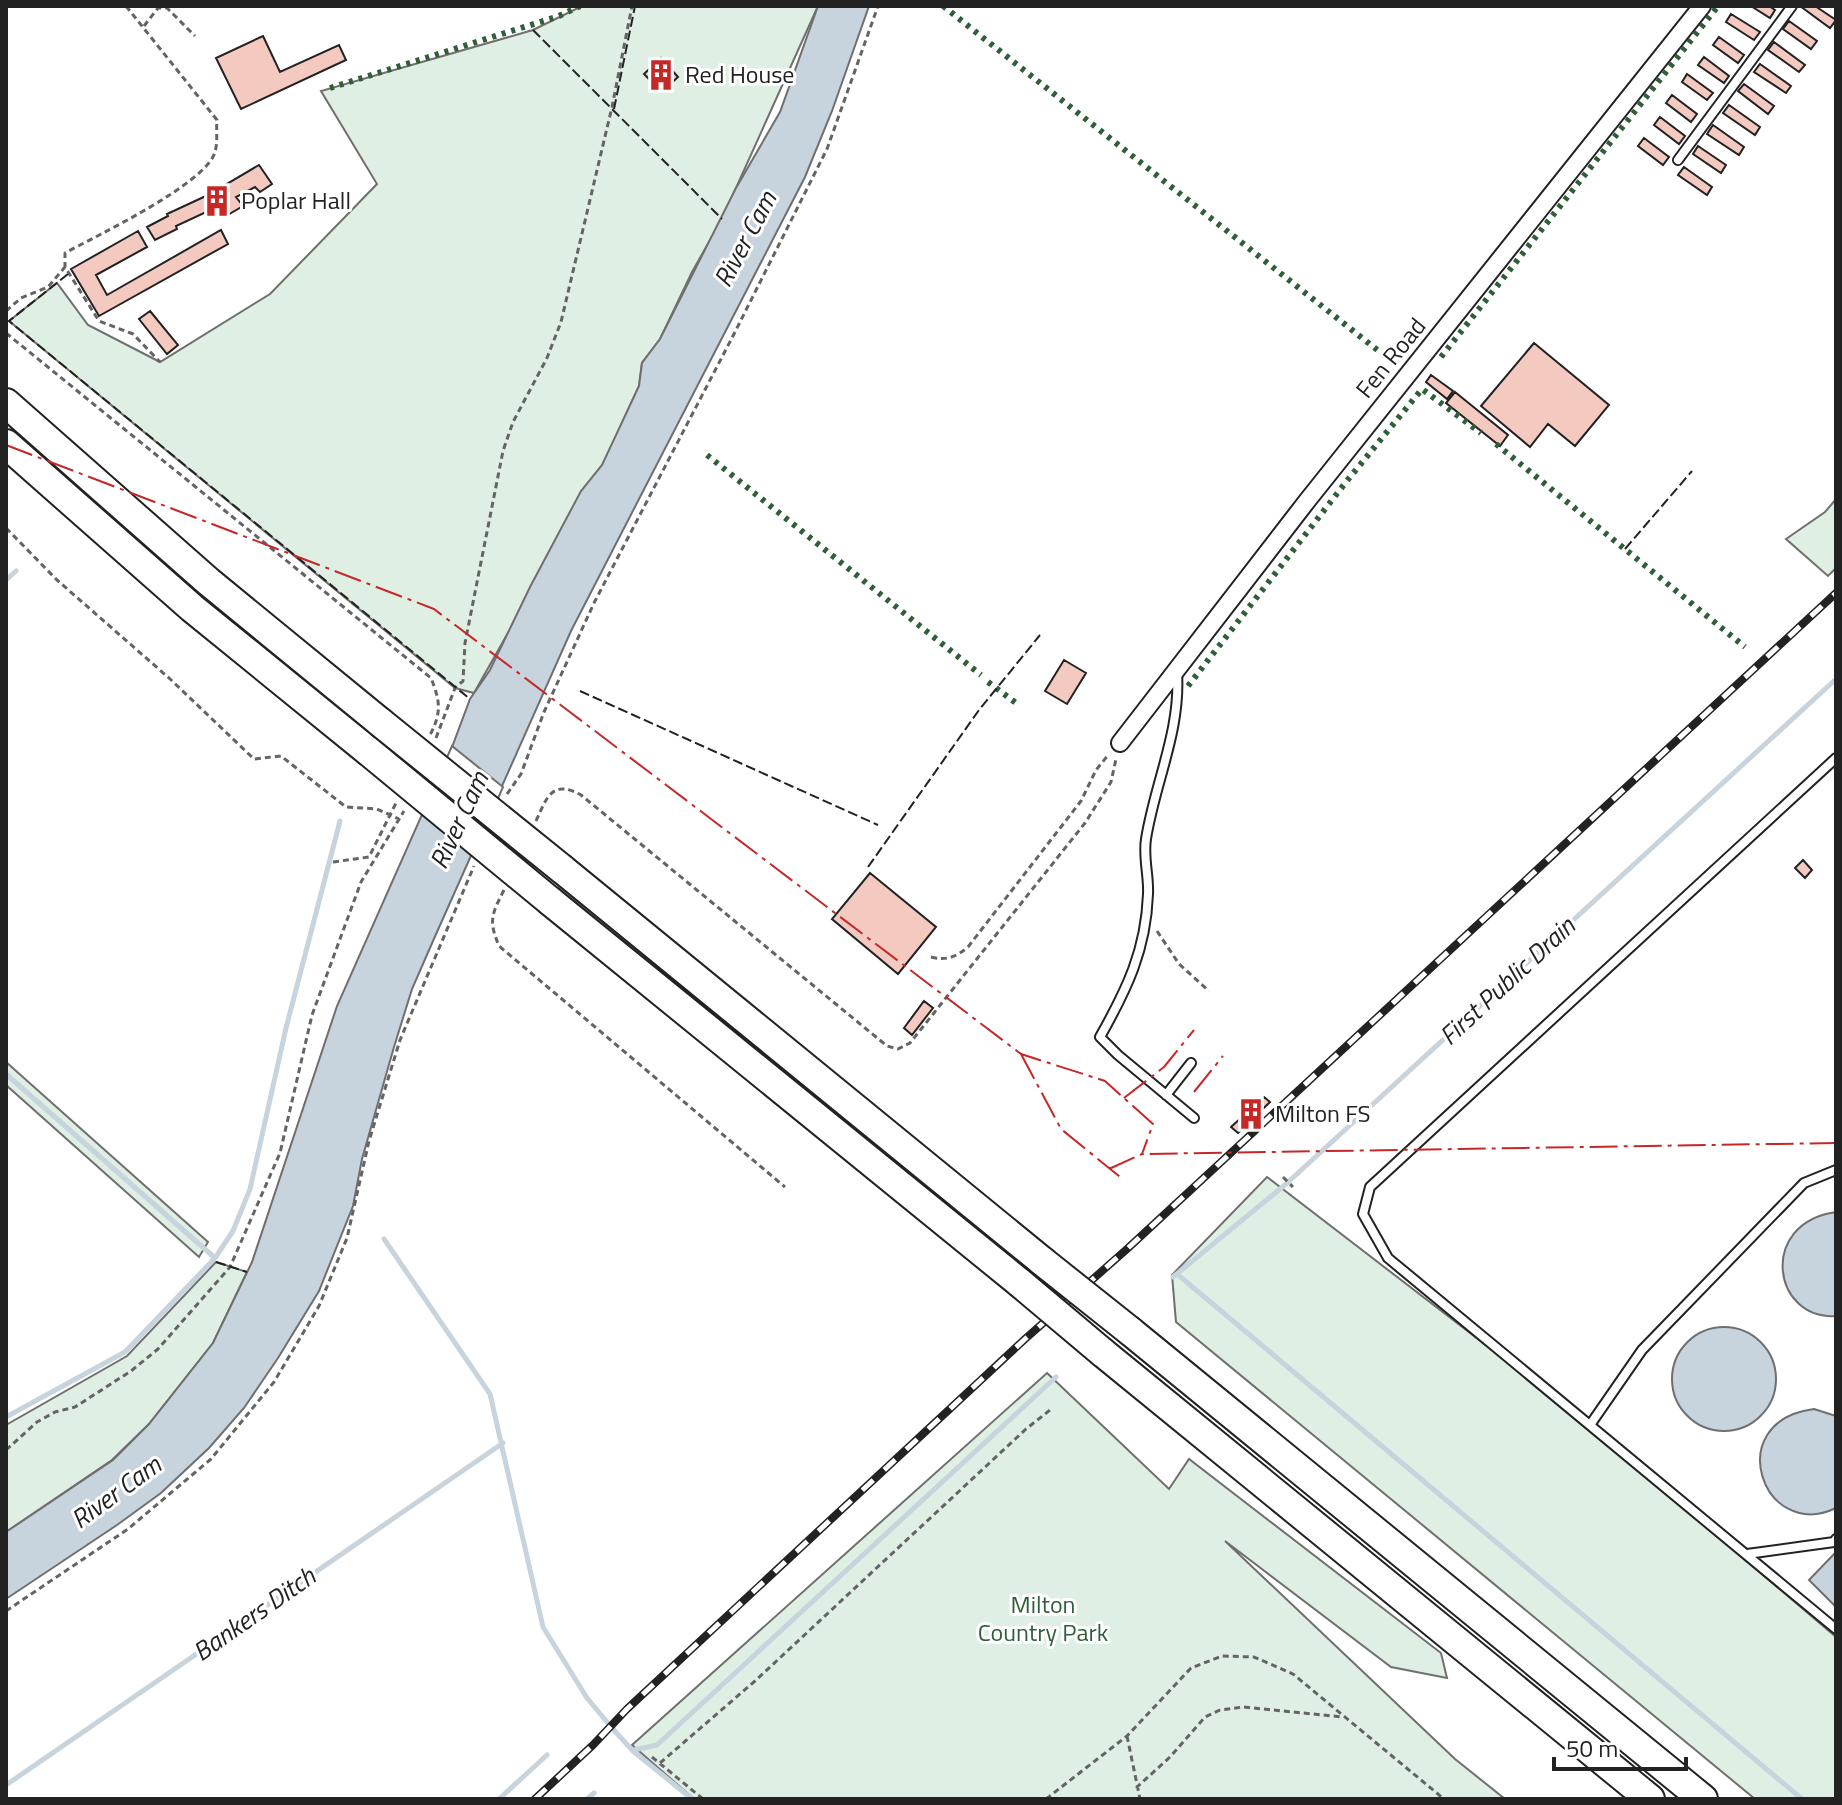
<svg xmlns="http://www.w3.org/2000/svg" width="1842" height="1805" font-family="'Titillium Web',sans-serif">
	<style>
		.green { fill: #e0efe3; stroke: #6f6f6f; stroke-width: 2 }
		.water { fill: #c7d3dd; stroke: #6f6f6f; stroke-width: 2 }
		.pier { fill: #fff; stroke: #6f6f6f; stroke-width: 2 }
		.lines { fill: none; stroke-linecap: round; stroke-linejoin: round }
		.stream { stroke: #c7d3dd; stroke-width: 5 }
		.building { fill: #f3c9c0; stroke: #222; stroke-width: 2 }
		.lane-casing { stroke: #222; stroke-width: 12 }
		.street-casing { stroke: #222; stroke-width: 20 }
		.highway-casing { stroke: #222; stroke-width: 32 }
		.path { stroke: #646464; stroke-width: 3; stroke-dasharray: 6 4; stroke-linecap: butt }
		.lane { stroke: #fff; stroke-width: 8 }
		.street { stroke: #fff; stroke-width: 16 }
		.highway { stroke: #fff; stroke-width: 28 }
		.rail-casing { stroke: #222; stroke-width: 8 }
		.rail { stroke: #fff; stroke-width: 5; stroke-dasharray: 15; stroke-linecap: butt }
		.highway-bridge-casing { stroke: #222; stroke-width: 32; stroke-linecap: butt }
		.highway-bridge { stroke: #fff; stroke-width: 28 }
		.hedge { stroke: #2f5e38; stroke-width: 6; stroke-dasharray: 4 6; stroke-linecap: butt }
		.fence { stroke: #222; stroke-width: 2; stroke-dasharray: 10 4; stroke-linecap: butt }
		.power { stroke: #c62828; stroke-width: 2; stroke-dasharray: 28 6 4 6; stroke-linecap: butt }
		.labels { text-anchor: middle; stroke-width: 6; stroke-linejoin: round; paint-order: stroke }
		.poi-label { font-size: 24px; fill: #222; stroke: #fff; text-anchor: start }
		.street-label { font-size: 24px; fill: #222; stroke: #fff }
		.park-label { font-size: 24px; fill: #2f5e38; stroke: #fff }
		.water-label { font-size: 26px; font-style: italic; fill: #222; stroke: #fff }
	</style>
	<rect width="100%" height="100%" fill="#fff"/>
	<path class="green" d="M582,6H818L722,219L692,272L660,339L642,363L639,386L603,465L474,693L455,688L9,321L57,283L88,325L160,362L270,294L377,184L321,91L533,30Z
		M1836,499V568L1828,576L1786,539L1825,512Z
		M6,1062L208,1242L199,1257L6,1085Z
		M1267,1177L1560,1402L1836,1637V1799H1755L1176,1322L1172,1275Z
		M216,1262L247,1272L213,1343L149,1424L112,1460L6,1532V1425L127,1356Z
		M1047,1373L1169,1489L1189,1459L1441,1653L1447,1678L1391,1667L1225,1541L1455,1759L1505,1799H694L632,1745Z"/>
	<path class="water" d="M818,6H869L832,111L805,177L571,631L433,941L412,989L394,1047L362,1159L353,1206L319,1291L278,1358L244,1408L209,1448L161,1493L117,1525L6,1599V1532L113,1460L149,1424L213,1343L252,1262L337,1006L452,747L470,699L490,670L530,587L581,491L602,465L639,386L642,363L660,339L736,188L780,112Z
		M1836,1212V1316C1772,1320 1758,1223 1836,1212Z
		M1672 1379a52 52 0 1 1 104 0a52 52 0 1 1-104 0Z
		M1814,1409L1836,1416V1508C1763,1543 1720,1421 1814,1409Z
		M1836,1552V1607L1809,1580Z"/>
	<path class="pier" d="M452,746L503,787L474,854L423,812Z"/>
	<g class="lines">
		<path class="stream" d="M6,580L16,571
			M6,1074L215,1258
			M384,1239L490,1394L543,1627L587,1698L612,1728L633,1751L692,1799
			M1177,1274L1802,1799
			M1173,1277L1286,1184L1836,679
			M6,1417L125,1352L215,1258L233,1231L250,1189L286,1028L340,821
			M634,1750L657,1745L1056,1377
			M6,1785L503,1443
			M499,1799L547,1755
			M587,1799L594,1793"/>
	</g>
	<path class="building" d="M1751,6H1769L1775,10L1770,18Z
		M1800,6H1815L1836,20L1830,28Z
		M1731,14L1760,32L1754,40L1726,22Z
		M1789,21L1817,41L1811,49L1783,29Z
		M263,36L280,72L339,45L346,60L241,109L216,58Z
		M1719,37L1744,55L1738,63L1713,45Z
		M1774,42L1805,65L1799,72L1768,50Z
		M1704,57L1729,76L1724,83L1698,65Z
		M661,58L678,77L665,89L656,80L653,83L644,74Z
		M1760,64L1791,86L1786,93L1754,72Z
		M1687,74L1713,93L1707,100L1682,82Z
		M1744,84L1774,106L1768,114L1738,91Z
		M1672,95L1697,114L1691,122L1666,103Z
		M1729,105L1760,127L1755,135L1723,113Z
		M1660,117L1685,136L1679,144L1654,125Z
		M1713,125L1744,147L1739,155L1707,134Z
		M1644,138L1669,157L1663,165L1638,146Z
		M1698,146L1726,165L1721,173L1693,154Z
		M259,165L272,184L260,192L255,187L236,197L243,206L226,216L219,206L176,226L177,229L155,240L147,227L168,216L167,214L208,195Z
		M1684,167L1712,187L1707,195L1678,175Z
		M221,230L228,244L99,316L71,269L138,231L147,247L96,275L107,295Z
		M150,311L178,345L167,354L139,319Z
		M1534,343L1609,405L1575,446L1548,424L1530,447L1481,406Z
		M1431,375L1453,391L1447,399L1426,382Z
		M1455,392L1508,435L1500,446L1446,403Z
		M1064,660L1086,673L1067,704L1045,691Z
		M1803,860L1812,870L1805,878L1795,868Z
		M870,873L936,927L898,974L832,919Z
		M924,1001L933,1008L912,1035L904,1028Z
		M1264,1097L1270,1102L1238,1133L1231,1127Z"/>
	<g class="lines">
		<defs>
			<path id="lane" d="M1678,160L1792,6
				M1177,672C1181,731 1155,782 1146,839C1143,857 1149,876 1148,894C1146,950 1127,989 1100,1037L1118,1055L1194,1118
				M1836,758L1370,1187L1363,1214L1388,1258L1836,1629
				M1166,1095L1191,1063
				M1590,1425L1642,1350L1804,1183L1836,1170
				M1747,1554L1834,1542L1836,1539"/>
			<path id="street" d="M1120,743L1307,501L1702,6"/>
			<path id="highway" d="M6,403L209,582L380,722
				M6,444L192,608L368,751
				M562,869L1042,1261
				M550,901L1020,1283
				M1130,1331L1703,1799
				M1102,1352L1650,1799"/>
		</defs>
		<use href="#lane" class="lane-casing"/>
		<use href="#street" class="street-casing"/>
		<use href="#highway" class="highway-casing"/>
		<path class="path" d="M126,6L217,120C216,130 218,142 215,152C206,184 96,236 65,253V267L99,321L133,334L160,362
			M144,26L158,8H167L195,36
			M6,311L21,298L48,287L65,267
			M6,333L431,678C440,701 442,712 430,735
			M6,528L57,580L169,678L254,759L281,756L346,807L377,809L399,819
			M436,738L455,688L463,681L465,643L503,451L513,422L547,358L561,322L612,107L632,6
			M507,794L521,774L544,712L594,603L734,334L827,149L878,6
			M536,821C547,797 552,779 581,795L887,1046L898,1049L910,1043L1085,823L1111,782L1116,759
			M333,862L369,857L396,803
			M504,890C492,914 488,920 499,946L785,1187
			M1157,931L1179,964L1209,991
			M931,957C946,961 956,957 968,947L1081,801L1096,770L1109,754
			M1283,1177L1293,1187
			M6,1450L37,1422L55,1412L75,1407L131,1371L158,1349L230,1267L280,1153L312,1015L361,882L404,811
			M6,1611L128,1529L211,1459L274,1382L319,1306L347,1238L369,1141L400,1040L474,866
			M1127,1736L1140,1799
			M652,1757L703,1799
			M660,1763L755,1681L1026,1429L1050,1410
			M1136,1788L1170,1757L1205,1717L1220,1710L1243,1707L1343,1717
			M1046,1799L1127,1736L1191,1668L1222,1656L1254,1657L1293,1674L1444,1799"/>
		<use href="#lane" class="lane"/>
		<use href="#street" class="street"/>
		<use href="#highway" class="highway"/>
		<defs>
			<path id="rail" d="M535,1799L593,1745L627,1709L1025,1339L1127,1249L1836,593"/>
		</defs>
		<use href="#rail" class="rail-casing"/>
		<use href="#rail" class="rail"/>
		<defs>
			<path id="highway-bridge" d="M380,722L562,869
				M368,751L550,901
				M1042,1261L1130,1331
				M1020,1283L1102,1352"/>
		</defs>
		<use href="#highway-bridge" class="highway-bridge-casing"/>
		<use href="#highway-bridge" class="highway-bridge"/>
		<path class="hedge" d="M943,6L1395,364
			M330,88L559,16L580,6
			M1441,357L1718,6
			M1496,444L1745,647
			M707,455L981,675
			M988,682L1020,706
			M1188,686L1346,482L1422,389L1481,433"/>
		<path class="fence" d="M533,30L722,219
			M614,109L635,6
			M68,274L9,321L470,699
			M1625,549L1692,471
			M580,691L878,825
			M868,867L979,710L1040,635
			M216,1262L247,1272"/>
		<path class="power" d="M6,445L434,609L1021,1054L1105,1081L1153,1124L1142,1154
			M1021,1054L1061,1129L1120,1177
			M1194,1092L1223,1056
			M1124,1098L1164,1067L1194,1030
			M1109,1169L1142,1154L1836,1143"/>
	</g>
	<defs>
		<symbol id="building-bare" viewBox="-9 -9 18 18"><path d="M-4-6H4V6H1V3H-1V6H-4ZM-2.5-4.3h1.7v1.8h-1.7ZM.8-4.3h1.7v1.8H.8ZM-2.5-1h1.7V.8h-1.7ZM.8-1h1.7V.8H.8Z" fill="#c62828" stroke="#fff" stroke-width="2.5" paint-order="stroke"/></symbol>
	</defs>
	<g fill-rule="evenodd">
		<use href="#building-bare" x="639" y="53" width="44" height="44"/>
		<use href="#building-bare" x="195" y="179" width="44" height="44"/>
		<use href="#building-bare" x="1229" y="1092" width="44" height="44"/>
	</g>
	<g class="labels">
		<g class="poi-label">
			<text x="685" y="83">Red House</text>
			<text x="241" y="209">Poplar Hall</text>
			<text x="1275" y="1122">Milton FS</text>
		</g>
		<g class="street-label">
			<text transform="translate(1391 358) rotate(-51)" y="8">Fen Road</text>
		</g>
		<g class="park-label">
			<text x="1043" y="1613">Milton<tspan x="1043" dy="28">Country Park</tspan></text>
		</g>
		<g class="water-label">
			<text transform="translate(745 239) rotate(-62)" y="9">River Cam</text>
			<text transform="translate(459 820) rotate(-65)" y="9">River Cam</text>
			<text transform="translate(1507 981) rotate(-43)" y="9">First Public Drain</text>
			<text transform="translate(116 1492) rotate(-36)" y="9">River Cam</text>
			<text transform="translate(254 1614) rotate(-35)" y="9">Bankers Ditch</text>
		</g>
	</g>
	<rect width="1842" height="1805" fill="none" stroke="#222222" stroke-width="16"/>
	<path d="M1554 1757v12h132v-12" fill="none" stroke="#222222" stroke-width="4"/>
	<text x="1566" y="1757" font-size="24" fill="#222222" stroke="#ffffff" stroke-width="6" paint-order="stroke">50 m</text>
</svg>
